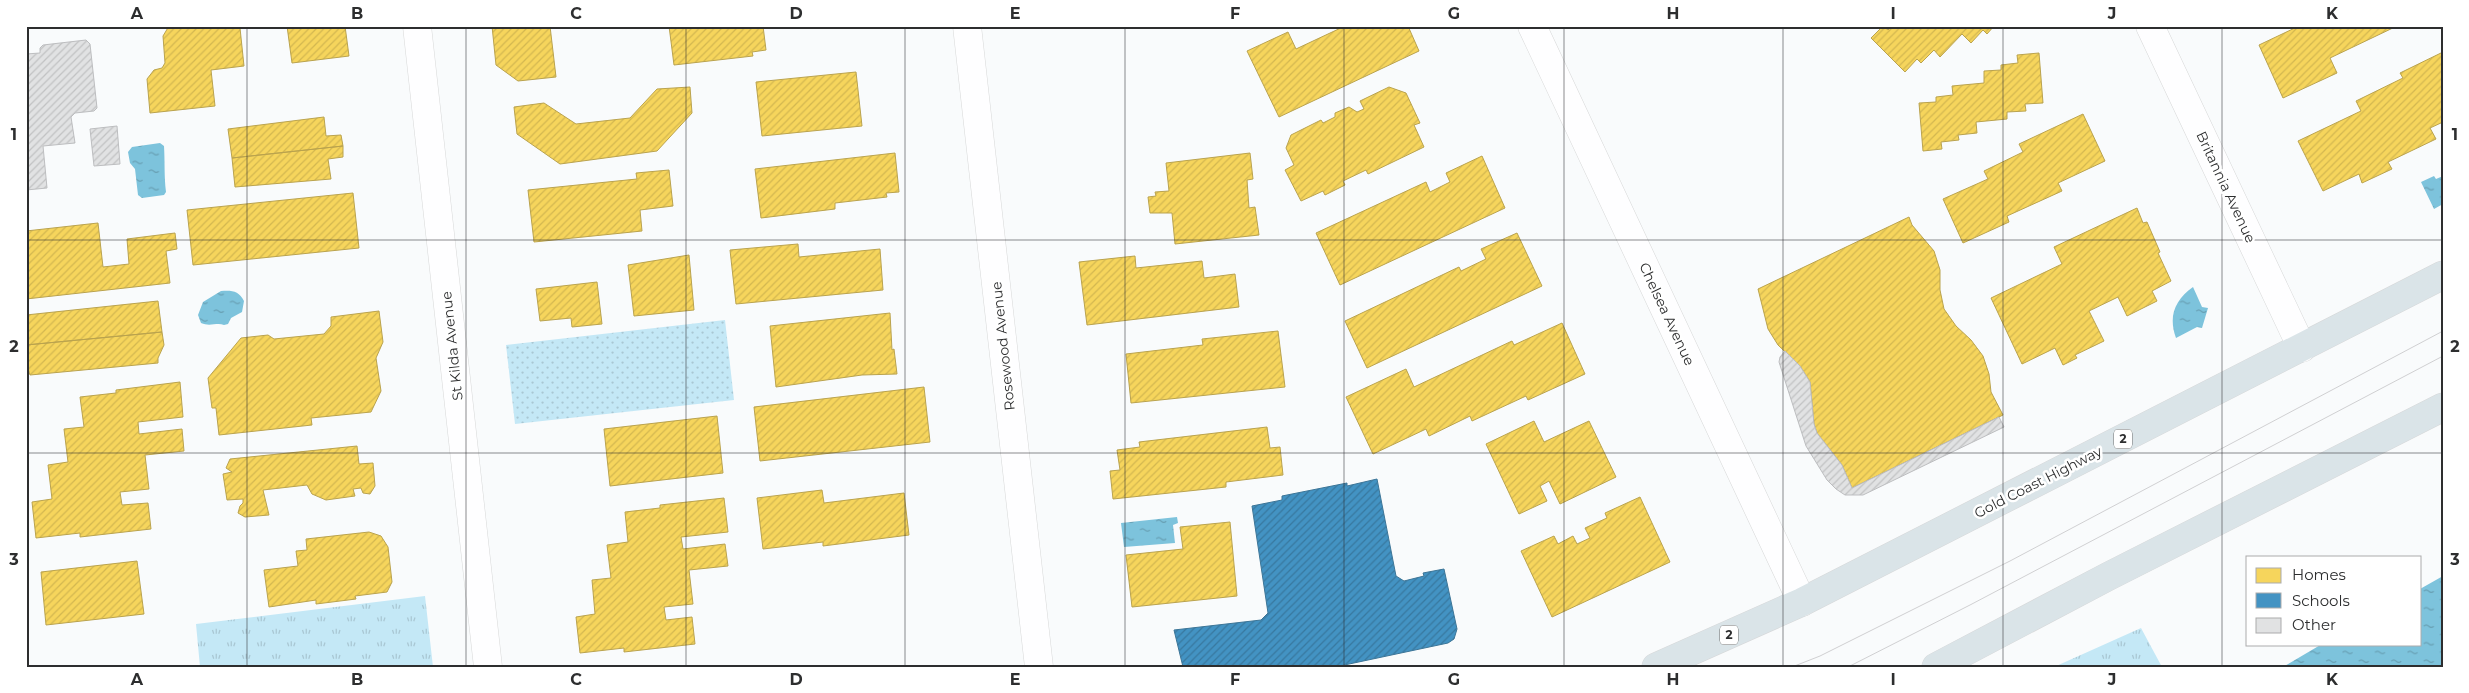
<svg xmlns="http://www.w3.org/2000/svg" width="2469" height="693" font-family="Montserrat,sans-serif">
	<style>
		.grass { fill: url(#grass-dots) }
		.park { fill: url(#park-tufts) }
		.water { fill: url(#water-ripples) }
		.homes { fill: url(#homes-hatch); stroke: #baa34e }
		.schools { fill: url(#schools-hatch); stroke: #3c7597 }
		.building { fill: url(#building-hatch); stroke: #bdbec0 }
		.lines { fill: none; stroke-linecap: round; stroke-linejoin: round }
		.street-casing { stroke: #d7d8d8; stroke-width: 29 }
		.highway-casing { stroke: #d7d8d9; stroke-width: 29 }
		.street { stroke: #fefeff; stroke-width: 28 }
		.highway { stroke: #dae4e8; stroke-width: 28 }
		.tram { stroke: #d0d0d2; stroke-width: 1 }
		.grid { fill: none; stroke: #2d2e2f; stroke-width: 1; stroke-opacity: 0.55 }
		.labels { text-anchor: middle; stroke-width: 5; stroke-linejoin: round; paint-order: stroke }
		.shield { fill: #fff; stroke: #6c6d6d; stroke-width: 1 }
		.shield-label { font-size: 12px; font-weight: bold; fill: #2d2e2f }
		.street-label { font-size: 14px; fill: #2d2e2f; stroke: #fff }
		.neatline { fill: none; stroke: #2d2e2f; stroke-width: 2 }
		.grid-label { font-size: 16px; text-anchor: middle; font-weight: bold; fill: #2d2e2f }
	</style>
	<defs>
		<pattern id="grass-dots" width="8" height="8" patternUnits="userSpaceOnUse" patternTransform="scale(1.25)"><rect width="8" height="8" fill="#c4e8f6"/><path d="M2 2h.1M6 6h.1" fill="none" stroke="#a9c7d3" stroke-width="1.8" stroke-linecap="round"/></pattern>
		<pattern id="park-tufts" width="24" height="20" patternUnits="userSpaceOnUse" patternTransform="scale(1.25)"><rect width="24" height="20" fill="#c4e8f6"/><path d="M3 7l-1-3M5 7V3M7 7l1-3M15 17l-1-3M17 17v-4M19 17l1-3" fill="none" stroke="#a9c7d3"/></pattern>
		<pattern id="water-ripples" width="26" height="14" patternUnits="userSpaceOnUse" patternTransform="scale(1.25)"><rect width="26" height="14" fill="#7dc3dc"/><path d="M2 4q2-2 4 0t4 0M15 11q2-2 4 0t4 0" fill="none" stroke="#679fb3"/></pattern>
		<pattern id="homes-hatch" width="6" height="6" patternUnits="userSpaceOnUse" patternTransform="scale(1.25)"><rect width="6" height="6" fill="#f6d55c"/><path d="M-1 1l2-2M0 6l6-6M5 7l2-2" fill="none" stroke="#d3b750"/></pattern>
		<pattern id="schools-hatch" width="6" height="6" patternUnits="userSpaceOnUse" patternTransform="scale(1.25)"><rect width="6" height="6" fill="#4393c3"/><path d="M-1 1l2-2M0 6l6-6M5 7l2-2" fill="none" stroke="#38789f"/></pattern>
		<pattern id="building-hatch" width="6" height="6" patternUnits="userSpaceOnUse" patternTransform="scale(1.25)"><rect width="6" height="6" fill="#e1e2e3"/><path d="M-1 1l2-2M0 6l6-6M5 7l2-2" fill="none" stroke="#c1c2c3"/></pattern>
	</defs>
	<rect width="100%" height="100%" fill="#f9fbfc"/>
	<path class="grass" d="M725,320L734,400L515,424L506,345Z"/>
	<path class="park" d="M425,596L433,667H200L196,624Z
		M2141,628L2162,667H2054Z"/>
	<path class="water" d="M160,143L164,146C165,162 164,176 166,192L164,195L142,198L138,195L135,169L130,163L128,152L132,147Z
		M2434,176L2436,179L2443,176V204L2434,209L2421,182Z
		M2193,287L2202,307L2208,308L2202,328L2197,327L2176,338C2168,316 2175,300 2193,287Z
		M221,291C232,290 239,291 244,301L242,312L231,318L228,324L224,325C217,322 210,327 201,323L198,315L203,302Z
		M1177,517L1178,523L1173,525L1175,543L1124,547L1121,523Z
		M2443,576V667H2283L2322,644H2420V589Z"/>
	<path class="homes" d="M169,26H256L240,28L244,66L211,70L215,106L150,113L147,79L154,70L162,68L165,63L163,36Z
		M287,26H345L349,56L292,63Z
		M492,26H550L556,77L518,81L496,65Z
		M669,26H763L766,50L752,52L753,56L674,65Z
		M1345,26H1408L1419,51L1279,117L1247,51L1288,32L1296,49Z
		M1883,26L1888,30L1892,26H1994L1987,34L1983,30L1971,43L1962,34L1940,57L1934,50L1921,63L1917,59L1905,72L1871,38Z
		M2299,26H2397L2330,58L2337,73L2283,98L2259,45Z
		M2443,52V122L2430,128L2436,139L2388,162L2392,169L2362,183L2359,174L2323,191L2298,141L2361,111L2356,101L2403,78L2400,73Z
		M2039,53L2043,103L2025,104L2026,111L2007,112V119L1976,122L1977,133L1958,135L1959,140L1941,142L1942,149L1923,151L1919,103L1936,102V97L1953,95L1952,86L1984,83V71L2001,70V65L2018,63L2017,55Z
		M856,72L862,126L762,136L756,82Z
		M690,87L692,113L657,151L560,164L517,134L514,107L544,103L576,124L630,118L657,89Z
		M1389,87L1406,93L1420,123L1414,125L1424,147L1368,174L1366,170L1343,181L1345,185L1325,195L1323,191L1301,201L1285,170L1294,165L1286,148L1291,135L1321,120L1323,123L1335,117V113L1349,107L1357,112L1364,109L1360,101Z
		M2083,114L2105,161L2058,183L2062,191L2007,216L2009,222L1963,243L1943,199L1988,179L1984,171L2023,152L2019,144Z
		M324,117L326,136L341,135L343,146L232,158L228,129Z
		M343,146V157L328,159L331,179L235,187L232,158Z
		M895,153L899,192L886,193L887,197L835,203V209L761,218L755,169Z
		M1250,153L1253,179L1247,180L1249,208L1255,207L1259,235L1175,244L1172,213H1150L1148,197L1156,196L1155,192L1169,191L1166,163Z
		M1482,156L1505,208L1340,285L1316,233L1426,182L1430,192L1450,182L1446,173Z
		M669,170L673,206L640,210L642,231L534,242L528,190L637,179L636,173Z
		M353,193L359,248L193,265L187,210Z
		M2137,208L2143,223L2147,222L2160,252L2158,253L2171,281L2152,291L2157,301L2127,316L2118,297L2089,311L2104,341L2075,355L2077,358L2063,365L2055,348L2022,364L1991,298L2062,264L2054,247Z
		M1909,217L1912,225L1934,251L1940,270V290L1944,309L1956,326L1971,340L1983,356L1989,374L1991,392L2003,415L1852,488L1842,465L1817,433L1814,424L1810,382L1800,366L1778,345L1768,329L1758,289Z
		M98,223L103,267L129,264L127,239L175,233L177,249L166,251L170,283L26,299V231Z
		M1517,233L1542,286L1367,368L1345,321L1459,267L1461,271L1486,259L1481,249Z
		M798,244L799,257L880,249L883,290L736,304L730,250Z
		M689,255L694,310L634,316L628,265Z
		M1135,256L1136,268L1202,261L1204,278L1235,274L1239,307L1087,325L1079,262Z
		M597,282L602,324L572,327L571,318L540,321L536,289Z
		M158,301L162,332L26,345V315Z
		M379,311L383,342L376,358L381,391L371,412L311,418L312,425L219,435L216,408H212L208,378L241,338L268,335L274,339L324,334L331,326V317Z
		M890,313L892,350L894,349L897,374L862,375L776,387L770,326Z
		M1562,323L1585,374L1528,400L1526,396L1472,421L1470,416L1429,436L1426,429L1373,454L1346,397L1406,369L1414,387L1512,341L1514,345Z
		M1278,331L1285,387L1131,403L1126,354L1203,345L1202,339Z
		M162,332L164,345L158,358V363L30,375L26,362V345Z
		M180,382L183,417L138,422L139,434L182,429L184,451L145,455L149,489L120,492L122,505L148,503L151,529L80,537V533L36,538L32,502L52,499L48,465L68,462L64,429L84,427L80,397L116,393V390Z
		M924,387L930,442L760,461L754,407Z
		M717,416L723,473L610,486L604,429Z
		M1534,421L1544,442L1589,421L1616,477L1560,504L1549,481L1540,486L1547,501L1519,514L1486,444Z
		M1267,427L1270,448L1280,447L1283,475L1226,482V487L1113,499L1110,471L1120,470L1117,450L1140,447L1139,442Z
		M357,446L359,464L373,463L375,486L370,494L363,493L361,488L353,489L355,496L326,500L312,494L307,485L263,490L269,515L245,517L238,513L240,506L243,503V499L227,500L223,474L232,472L226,468L230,459Z
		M822,490L824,503L904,493L909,535L823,546V542L763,549L757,498Z
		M1640,497L1670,562L1552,617L1521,551L1554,536L1558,544L1573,536L1577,544L1590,538L1585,528L1607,518L1605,513Z
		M724,498L728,532L681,537L683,549L725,544L728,566L689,570L693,604L664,607L666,620L692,617L695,644L624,652V648L580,653L576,617L595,614L592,580L611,578L607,545L628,542L625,512L660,508V505Z
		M1230,522L1237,596L1132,607L1126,555L1183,549L1180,527Z
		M369,532L381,536L388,547L392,582L387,592L355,596L356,599L316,604V600L269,607L264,570L298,566L296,551L307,550L306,539Z
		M137,561L144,614L46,625L41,572Z"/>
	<path class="schools" d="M1377,479L1396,576L1404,581L1424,576L1423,573L1444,569L1457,629L1454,639L1448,643L1335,667H1183L1174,630L1261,620L1268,613L1252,506L1282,500V496L1347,483V486Z"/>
	<path class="building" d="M86,40L90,44L97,108L94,111L75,113L71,117L75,143L43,146L47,188L26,190V54L40,53V48L43,45Z
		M117,126L120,164L94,166L90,129Z
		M1785,351L1800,366L1810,382L1814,424L1817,433L1842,465L1852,488L1999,417L2004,427L1863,495H1845L1836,489L1827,480L1806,446L1779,362L1780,357Z"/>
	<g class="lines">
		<defs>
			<path id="street" d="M417,26L488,667
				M967,26L1039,667
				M1532,26L1802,602
				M2150,26L2302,348"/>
			<path id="highway" d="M1656,667L1802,602L2443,275
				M1936,667L2109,576L2443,407"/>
		</defs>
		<use href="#street" class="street-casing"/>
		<use href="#highway" class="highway-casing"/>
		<use href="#street" class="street"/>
		<use href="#highway" class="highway"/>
		<path class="tram" d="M1792,667L1820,656L2010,561L2443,331
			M1848,667L1970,605L2443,356"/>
	</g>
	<path class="grid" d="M247,26V667M466,26V667M686,26V667M905,26V667M1125,26V667M1344,26V667M1564,26V667M1783,26V667M2003,26V667M2222,26V667M26,240H2443M26,453H2443"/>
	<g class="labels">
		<g class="shield">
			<rect x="2114" y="429.5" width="18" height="19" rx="4"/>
			<rect x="1720" y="625.5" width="18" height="19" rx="4"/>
		</g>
		<g class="shield-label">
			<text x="2123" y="443">2</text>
			<text x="1729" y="639">2</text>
		</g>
		<g class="street-label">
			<text transform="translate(2226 187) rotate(65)" y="5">Britannia Avenue</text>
			<text transform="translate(1667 314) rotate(65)" y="5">Chelsea Avenue</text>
			<text transform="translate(452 346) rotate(-96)" y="5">St Kilda Avenue</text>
			<text transform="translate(1003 346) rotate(-96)" y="5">Rosewood Avenue</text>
			<text transform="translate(2038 482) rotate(-27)" y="5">Gold Coast Highway</text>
		</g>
	</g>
	<rect width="2469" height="693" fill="none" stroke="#ffffff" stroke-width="55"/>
	<rect x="2246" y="556" width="175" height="90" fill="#ffffff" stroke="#ababac"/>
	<rect x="2256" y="568" width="25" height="15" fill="#f6d55c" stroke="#ababac"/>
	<text x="2292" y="580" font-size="15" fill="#2d2e2f">Homes</text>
	<rect x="2256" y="593" width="25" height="15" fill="#4393c3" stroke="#ababac"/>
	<text x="2292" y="606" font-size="15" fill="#2d2e2f">Schools</text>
	<rect x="2256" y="618" width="25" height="15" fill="#e1e2e3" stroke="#ababac"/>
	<text x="2292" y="630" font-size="15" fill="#2d2e2f">Other</text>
	<rect x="28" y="28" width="2414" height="638" class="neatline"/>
	<g class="grid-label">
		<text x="137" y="19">A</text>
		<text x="357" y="19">B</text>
		<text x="576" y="19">C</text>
		<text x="796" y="19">D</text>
		<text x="1015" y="19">E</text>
		<text x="1235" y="19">F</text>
		<text x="1454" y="19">G</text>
		<text x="1673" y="19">H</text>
		<text x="1893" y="19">I</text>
		<text x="2112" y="19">J</text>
		<text x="2332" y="19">K</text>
		<text x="14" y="140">1</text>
		<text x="2455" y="140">1</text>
		<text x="14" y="352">2</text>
		<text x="2455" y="352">2</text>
		<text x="14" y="565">3</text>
		<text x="2455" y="565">3</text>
		<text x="137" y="685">A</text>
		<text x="357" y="685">B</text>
		<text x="576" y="685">C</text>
		<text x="796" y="685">D</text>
		<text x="1015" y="685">E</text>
		<text x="1235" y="685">F</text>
		<text x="1454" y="685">G</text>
		<text x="1673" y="685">H</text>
		<text x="1893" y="685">I</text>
		<text x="2112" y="685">J</text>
		<text x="2332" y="685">K</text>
	</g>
</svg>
